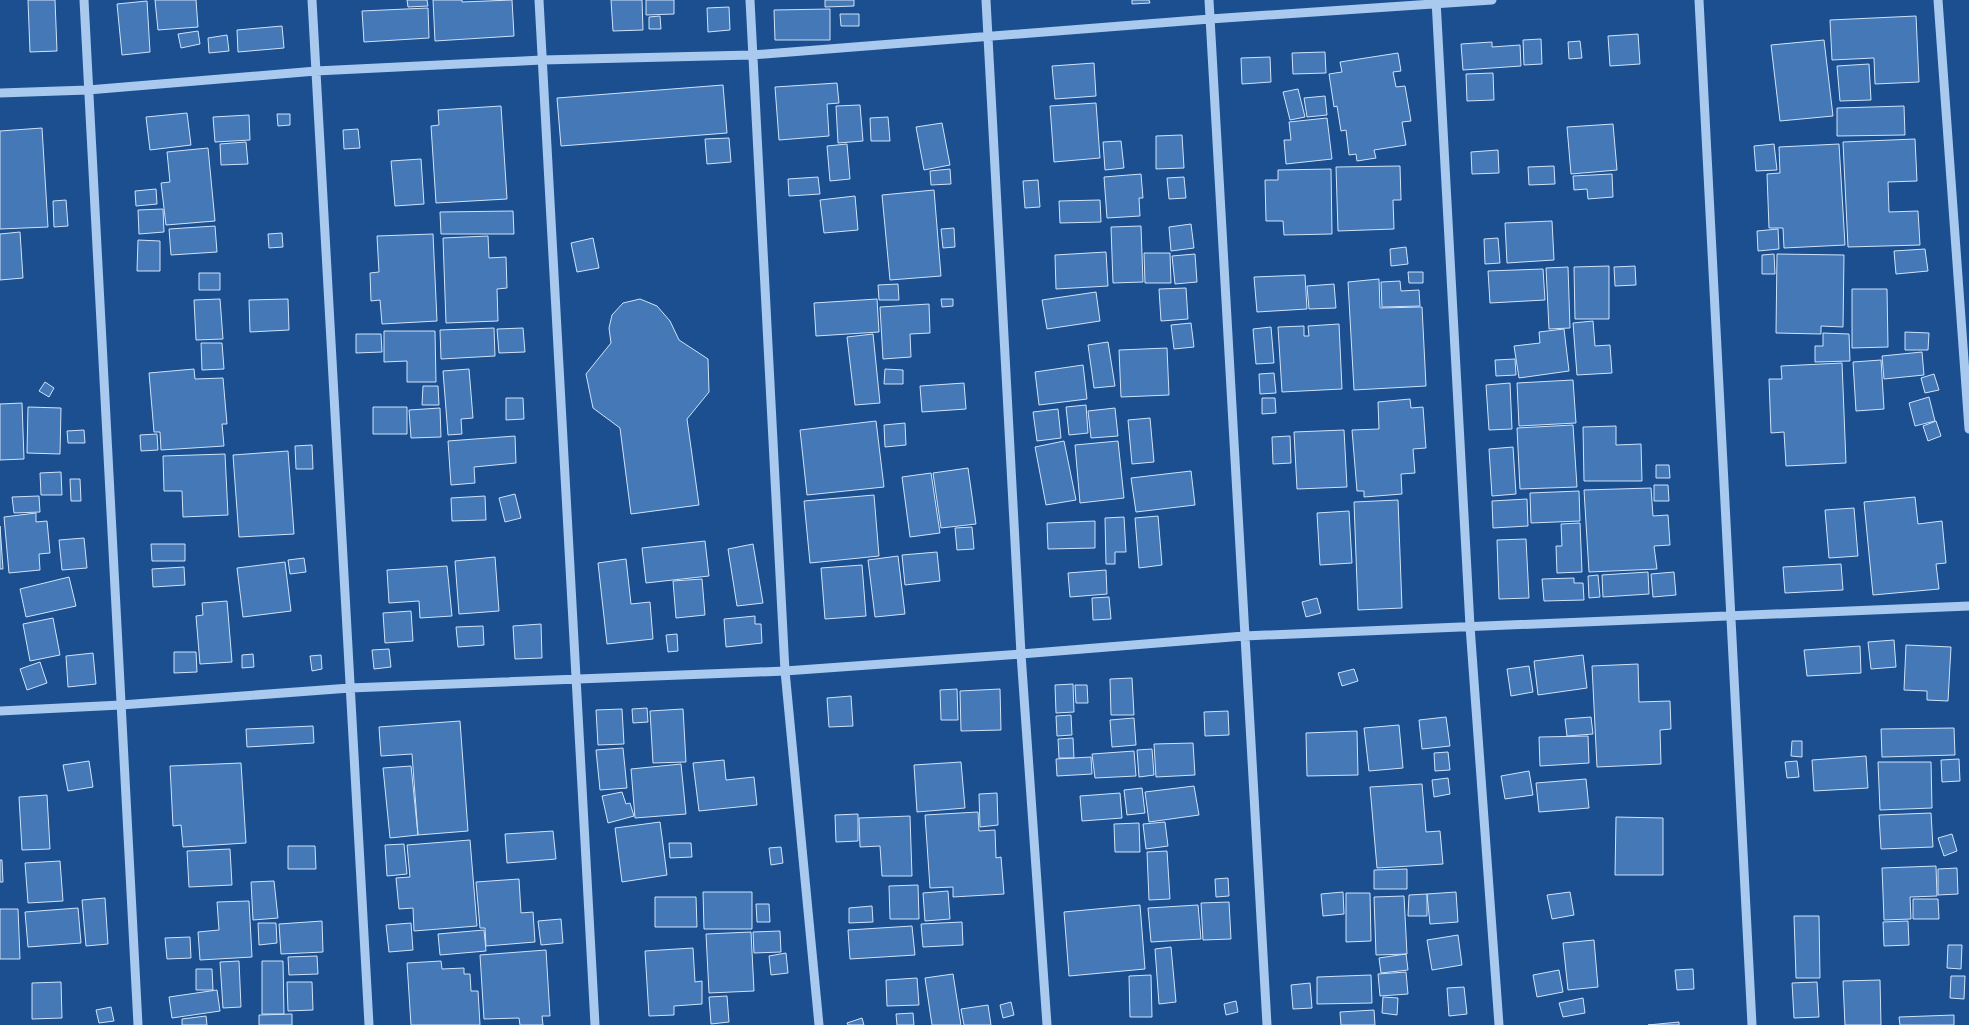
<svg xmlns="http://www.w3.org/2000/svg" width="1969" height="1025" font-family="'Roboto Condensed',sans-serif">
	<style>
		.building { fill: #4478b7; stroke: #cfe3fa }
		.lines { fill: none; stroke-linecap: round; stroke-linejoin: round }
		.minor { stroke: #a9c9ee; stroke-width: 9 }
	</style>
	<rect width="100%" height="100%" fill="#1b4f8f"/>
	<path class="building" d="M28,0H55L57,51L30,52Z
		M155,0H196L198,27L158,30Z
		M407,0H427L428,6L408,7Z
		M433,0H462V2L512,0L514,36L435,41Z
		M611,0H642L643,30L613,31Z
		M646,0H674V14L646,15Z
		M825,0H854V6L825,7Z
		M1132,0H1149L1150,3L1132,4Z
		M147,1L150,52L122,55L117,4Z
		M729,7L730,30L708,32L707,8Z
		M428,8L429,38L364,42L362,11Z
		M830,9V40H775L774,10Z
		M840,14H859V26H841Z
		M660,16L661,29H649V17Z
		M1916,16L1919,82L1875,84L1874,58L1832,60L1830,20Z
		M282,26L284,48L238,52L237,30Z
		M198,31L200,44L181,48L178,34Z
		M1638,34L1640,64L1610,66L1608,36Z
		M227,35L229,51L209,53L208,38Z
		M1541,39L1542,64L1524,65L1523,40Z
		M1824,40L1833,116L1780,121L1771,45Z
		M1580,41L1582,58L1569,59L1568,42Z
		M1492,42V47L1520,45L1521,66L1463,70L1461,44Z
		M1325,52L1326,73L1293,74L1292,53Z
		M1398,53L1401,71L1393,72L1396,87L1405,86L1411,121L1402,122L1406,145L1374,150L1376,158L1357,161L1356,154L1349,155L1346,130L1341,131L1337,106L1334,107L1329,74L1342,72L1340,62Z
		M1270,57L1271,82L1242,84L1241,58Z
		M1094,63L1096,96L1055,99L1052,66Z
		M1869,64L1871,100L1840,101L1837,66Z
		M1493,73L1494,100L1467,101L1466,74Z
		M837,83L839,103L827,104L829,136L779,140L775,87Z
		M723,85L727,133L561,146L557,98Z
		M1298,89L1305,117L1290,120L1283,92Z
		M1325,96L1327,115L1307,117L1304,98Z
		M1096,103L1100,158L1054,162L1050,106Z
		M860,105L863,141L838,143L836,106Z
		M501,106L507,199L436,203L431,126L439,125L438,110Z
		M1904,106L1905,135L1837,136V108Z
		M187,113L191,145L150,150L146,117Z
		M277,114H290V125L278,126Z
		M249,115L250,140L215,142L213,117Z
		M888,117L890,141H871L870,118Z
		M1327,118L1332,159L1286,164L1284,140H1291L1289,122Z
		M942,123L950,165L924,170L916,127Z
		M1613,124L1617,170L1571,174L1567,127Z
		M42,128L48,227L0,229V131Z
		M358,129L360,148L344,149L343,130Z
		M1182,135L1184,168L1156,169V136Z
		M729,138L731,162L707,164L705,139Z
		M1915,139L1917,181L1888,182L1889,212L1918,211L1920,245L1848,247L1843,142Z
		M1121,141L1124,168L1105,170L1103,142Z
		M246,142L248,164L221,165L220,144Z
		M847,144L850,179L830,181L827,146Z
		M1774,144L1777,170L1756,171L1754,146Z
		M1839,144L1845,245L1784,248L1783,228H1769L1767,174L1780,173L1779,147Z
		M208,148L215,221L166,225L161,183L170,182L167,152Z
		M1498,150L1499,173L1472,174L1471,152Z
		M421,159L424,204L395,206L391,161Z
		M1400,166L1401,200H1393L1394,229L1338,231L1336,167Z
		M1554,166L1555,184L1529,185L1528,167Z
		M950,169L951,184L931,185L930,171Z
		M1331,169L1332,234L1284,235L1283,221H1266L1265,180H1278V170Z
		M1141,174L1143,198H1139L1140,216L1107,218L1104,177Z
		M1612,174L1613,197L1588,199L1587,189L1574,190L1573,176Z
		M818,177L820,194L789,196L788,179Z
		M1184,177L1186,198L1169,199L1167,178Z
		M1038,180L1040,207L1025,208L1023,181Z
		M156,189L157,204L136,206L135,191Z
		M934,190L941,276L890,280L882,195Z
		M855,196L858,230L824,233L820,200Z
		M66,200L68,226L54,227L53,201Z
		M1100,200L1101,222L1060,223L1059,201Z
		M163,209L164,232L139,234L138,210Z
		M513,211L514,234H441L440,212Z
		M1552,221L1554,260L1507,263L1505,223Z
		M1191,224L1194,248L1171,251L1169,227Z
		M215,226L217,252L171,255L169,229Z
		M1141,226L1143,282L1113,283L1111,227Z
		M954,228L955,247L943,248L941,229Z
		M1778,229L1779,249L1758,251L1757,231Z
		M20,232L23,278L0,280V234Z
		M282,233L283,247L269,248L268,234Z
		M433,234L437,321L382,324L380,300L371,301L370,273L379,272L377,236Z
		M488,236L489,258L506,257L507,288L497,289L498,321L446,323L443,238Z
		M593,238L599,268L577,272L571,243Z
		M1498,238L1500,263L1485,264L1484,239Z
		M138,240L160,241V271H137Z
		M1406,247L1408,264L1391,266L1390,249Z
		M1925,249L1928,271L1896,274L1894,251Z
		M1106,252L1108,286L1056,289L1055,255Z
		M1144,253H1170L1171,283H1145Z
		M1195,254L1197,282L1175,284L1172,256Z
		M1774,254L1775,274H1762V255Z
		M1777,254L1844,255L1843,327L1821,326V334L1776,333Z
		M1609,266V319H1575L1574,267Z
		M1635,266L1636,285L1615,286L1614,267Z
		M1568,267L1570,328L1549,329L1546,268Z
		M1543,269L1545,300L1490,303L1488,271Z
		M1408,272H1423V283H1409Z
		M199,273H220V290H199Z
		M1305,275L1307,309L1257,312L1254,277Z
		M1379,279L1380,308L1422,307L1426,386L1354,390L1348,282Z
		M1400,281L1401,291L1419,290L1420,306L1382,307L1381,282Z
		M898,284L899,300H879L878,285Z
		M1334,284L1336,308L1309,309L1307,286Z
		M1186,288L1188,319L1161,321L1159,289Z
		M1852,289H1887L1888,347L1852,348Z
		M1096,292L1100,321L1047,329L1042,300Z
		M220,299L223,339L196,340L194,300Z
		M288,299L289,330L250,332L249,300Z
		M640,299L657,306L670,321L679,340L708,359L709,392L687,419L699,505L631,514L620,428L593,408L586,374L611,343L609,328L612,315L623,303Z
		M877,299L879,332L816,336L814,303Z
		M941,299H953V306L942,307Z
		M929,304L930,333L910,334L911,357L883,359L880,307Z
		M1593,321L1595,346L1610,345L1612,373L1577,375L1573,323Z
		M1191,323L1194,347L1174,349L1171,325Z
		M1339,324L1342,389L1282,392L1278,327L1304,326V336H1309L1308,326Z
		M1271,327L1274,363L1256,364L1253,329Z
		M494,328L495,356L441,359L440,330Z
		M523,328L525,352L499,353L497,329Z
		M1564,329L1569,371L1519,378L1514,346L1540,343L1539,332Z
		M384,331H435L436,382H407V361L384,362Z
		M1905,332L1929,333L1928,350H1905Z
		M1823,333L1849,334L1850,361L1815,362V346H1823Z
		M356,334H381L382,352L356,353Z
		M873,334L880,403L855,405L847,337Z
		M1108,342L1115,386L1094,388L1088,345Z
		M201,343H222L224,369L202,370Z
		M1167,348L1169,395L1121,397L1119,350Z
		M1922,352L1924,375L1884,379L1882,356Z
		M1515,359L1516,375L1496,376L1495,360Z
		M1881,360L1884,409L1856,411L1853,362Z
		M1842,363L1846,463L1786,466L1784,432L1771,433L1769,379H1782L1781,366Z
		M1083,365L1087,399L1039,405L1035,372Z
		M194,369L195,379L223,378L227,424H222L224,446L161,450L160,432H154L149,373Z
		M469,369L473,418L461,419L462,434L448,435L443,371Z
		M885,369L903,370V384H884Z
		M1274,373L1276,393L1260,394L1259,374Z
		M1934,374L1939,390L1925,393L1921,378Z
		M1573,380L1576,423L1519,426L1517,383Z
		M45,382L54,388L49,397L39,391Z
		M964,383L966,409L922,412L920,386Z
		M1510,383L1512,429L1489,430L1486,385Z
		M423,386H438L439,405H422Z
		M1929,397L1935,421L1915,426L1909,403Z
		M506,398H523L524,419L506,420Z
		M1262,398H1275L1276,413L1262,414Z
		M1410,399L1411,408L1423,407L1426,448L1413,449L1415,473L1401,474L1402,494L1364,497V491H1357L1352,430L1379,429L1378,402Z
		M22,403L24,459L0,460V404Z
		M1086,405L1088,433L1069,435L1066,407Z
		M28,407L61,408L60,454L27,453Z
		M373,407H407V434H373Z
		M440,408L441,437L411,438L409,410Z
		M1115,408L1118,436L1091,438L1088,411Z
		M1058,409L1061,438L1037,441L1033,412Z
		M1150,418L1154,462L1132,464L1128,420Z
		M876,421L884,487L807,495L800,430Z
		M1936,421L1941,436L1928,441L1923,426Z
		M905,423L906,445L885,447L884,425Z
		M1573,425L1577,487L1520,489L1517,428Z
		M1616,426V445L1641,444L1642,481H1584L1583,427Z
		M84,430L85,443H68L67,431Z
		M1344,430L1347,487L1297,489L1294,432Z
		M157,434L158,450L141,451L140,435Z
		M515,436L516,463L474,467L475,483L451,485L448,441Z
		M1290,436L1291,463L1273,464L1272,437Z
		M1064,441L1076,500L1046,505L1035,447Z
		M1118,441L1124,498L1080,503L1075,445Z
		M312,445L313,469H296L295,446Z
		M1513,447L1516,494L1492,496L1489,449Z
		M288,451L294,534L239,537L233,455Z
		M225,454L228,515L183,517L182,491H164L163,456Z
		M1656,465H1669L1670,478H1656Z
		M968,468L976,524L941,528L933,473Z
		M1191,471L1195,505L1136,512L1131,478Z
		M61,472L62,495H41L40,473Z
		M931,473L940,533L910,537L902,477Z
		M70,479H80L81,501H71Z
		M1654,485H1668L1669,501H1654Z
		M1651,488L1653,516L1668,515L1670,545L1654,546L1657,569L1589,572L1584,490Z
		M1579,491L1580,521L1531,523L1530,493Z
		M515,494L521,518L505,522L499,498Z
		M874,495L879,556L810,563L804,501Z
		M39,496L40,512L14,513L12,497Z
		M485,496L486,520L452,521L451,498Z
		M1915,497L1918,524L1942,521L1946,563L1936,564L1939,589L1873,595L1864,502Z
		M1527,499L1528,526L1493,528L1492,501Z
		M1398,500L1402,608L1358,610L1354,502Z
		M1854,508L1858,556L1829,558L1825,510Z
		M1349,511L1352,563L1320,565L1317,513Z
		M36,513V522L47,521L50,553L39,554L40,570L9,573L4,517Z
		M1158,516L1162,565L1139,568L1135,518Z
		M1124,517L1126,552H1115V564H1106L1105,518Z
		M1095,521V548L1048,549L1047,523Z
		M1580,523L1582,572L1557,573L1556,546H1562L1561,524Z
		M0,526L3,569H0Z
		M972,527L974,549L957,550L955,528Z
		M84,538L87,568L62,570L59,540Z
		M1526,539L1529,598L1499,599L1497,540Z
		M705,541L709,576L646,583L642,548Z
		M151,544H185V561H152Z
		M753,544L763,603L737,606L728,549Z
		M937,552L940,581L905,585L902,555Z
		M898,556L905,614L875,617L868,560Z
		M495,557L499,611L459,614L455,561Z
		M304,558L306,572L290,574L288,560Z
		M626,559L631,604L650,602L653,639L607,644L598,563Z
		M285,562L291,611L243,617L237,568Z
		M1841,564L1843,590L1785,593L1783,567Z
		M862,565L866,616L825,619L821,568Z
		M447,566L452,616L420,618L419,601L389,603L387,570Z
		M184,567L185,585L153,587L152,569Z
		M1106,570L1107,594L1070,597L1068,573Z
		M1648,572L1649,594L1603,597L1602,575Z
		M1674,572L1676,595L1653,597L1651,574Z
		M1598,575L1600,597L1589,598L1588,576Z
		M69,577L76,606L26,617L20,589Z
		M1574,578V583H1583L1584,600L1544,601L1542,579Z
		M702,579L705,615L676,618L673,581Z
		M1109,597L1111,619L1093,620L1092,598Z
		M1317,598L1321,613L1306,617L1302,602Z
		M227,601L232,662L200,664L196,616L203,615L202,603Z
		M411,611L413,641L385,643L383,613Z
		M755,616V624H761L762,643L726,647L724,619Z
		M53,618L60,655L30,661L23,624Z
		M541,624L542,658L515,659L513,626Z
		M483,626L484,645L458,647L456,627Z
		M677,634L678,651L668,652L666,635Z
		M1894,640L1896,667L1871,669L1868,642Z
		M1906,645L1951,647L1948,701L1927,700V691L1904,690Z
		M1860,646L1861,673L1807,676L1804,650Z
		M389,649L391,667L374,669L372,650Z
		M174,652H196L197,672L174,673Z
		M93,653L96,684L68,687L66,656Z
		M253,654L254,667L242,668V655Z
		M321,655L322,669L312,671L310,656Z
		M1583,655L1587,688L1538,695L1534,661Z
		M40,662L47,683L27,690L20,669Z
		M1638,664L1639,702L1670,701L1671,729L1660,730L1661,764L1597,767L1592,666Z
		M1529,666L1533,692L1511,696L1507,669Z
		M1354,669L1358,681L1342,686L1338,673Z
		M1132,678L1134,715H1111L1110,679Z
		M1073,684L1074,712L1056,713L1055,685Z
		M1075,685H1087L1088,703H1076Z
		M957,689L958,720H941L940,690Z
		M1000,689L1001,730L961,731L960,691Z
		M851,696L853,726L829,727L827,698Z
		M647,708L648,722L633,723L632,709Z
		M622,709L624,744L598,745L596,710Z
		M683,709L686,762L653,763L650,711Z
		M1228,711L1229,735L1205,736L1204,712Z
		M1071,715L1072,735L1057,736L1056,716Z
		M1446,717L1450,746L1422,749L1419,720Z
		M1591,717L1593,734L1567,736L1565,719Z
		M1134,718L1136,745L1112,747L1110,720Z
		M460,721L468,831L418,835L412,754L381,756L379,727Z
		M1399,725L1403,768L1369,771L1364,728Z
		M313,726L314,743L247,747L246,729Z
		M1954,728L1955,755L1882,757L1881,729Z
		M1357,731L1358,775L1307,776L1306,733Z
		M1588,736L1589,763L1540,766L1539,737Z
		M1073,738L1074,758H1059L1058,739Z
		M1792,741H1802V757L1791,756Z
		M1193,743L1195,775L1156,777L1154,744Z
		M623,748L627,788L600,790L596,750Z
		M1152,749L1154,775L1139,777L1137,750Z
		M1134,751L1136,776L1095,778L1092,754Z
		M1448,752L1450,770L1435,771L1434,753Z
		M1866,756L1868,788L1814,791L1812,760Z
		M1091,757L1092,774L1057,776L1056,759Z
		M1959,759L1960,781L1942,782L1941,760Z
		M724,760L726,780L754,777L757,805L699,811L693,763Z
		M89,761L93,787L68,791L63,765Z
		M1797,761L1799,777L1787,778L1785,762Z
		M961,762L965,808L917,812L914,765Z
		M1878,762H1931L1932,808L1880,810Z
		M241,763L246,843L183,847L181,825L173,826L170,766Z
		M681,764L686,814L635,818L631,769Z
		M411,766L418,835L390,838L383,768Z
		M1529,771L1533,795L1505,799L1501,776Z
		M1448,778L1450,794L1434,797L1432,780Z
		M1586,779L1589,808L1539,812L1536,783Z
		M1422,784L1426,832L1440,831L1443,864L1377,868L1370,787Z
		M1194,786L1199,815L1149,822L1145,792Z
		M1142,788L1145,813L1127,815L1124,790Z
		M622,792L626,804L630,803L634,816L608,823L602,796Z
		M997,793L998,825L980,827L979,794Z
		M1120,793L1122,818L1082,821L1080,796Z
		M47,795L50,849L22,850L19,797Z
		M978,812L979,831L995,830L996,858L1001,857L1004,894L953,897V887L930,888L925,815Z
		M1931,813L1933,847L1881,849L1879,815Z
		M858,814V841L836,842L835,815Z
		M910,816L912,876H882L880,846L860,847L859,818Z
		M1616,817L1663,818V875H1615Z
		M660,822L667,875L622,882L615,828Z
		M1165,822L1168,846L1146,849L1143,824Z
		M1139,823L1140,852H1115L1114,824Z
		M553,831L556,859L507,863L505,834Z
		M1952,834L1957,851L1944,856L1938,838Z
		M470,840L477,926L414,931L413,908L399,909L396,878L410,877L407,845Z
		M669,843H691L692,857L670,858Z
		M404,844L407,874L387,876L385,845Z
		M288,846H315L316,869H288Z
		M781,847L783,863L771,865L769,848Z
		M230,849L232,885L189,887L187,851Z
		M1167,851L1170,899L1149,900L1147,852Z
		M0,860H2L3,882H0Z
		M60,861L63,901L28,903L25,863Z
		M1936,866L1937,896L1910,897L1911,919L1884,920L1882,868Z
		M1957,868L1958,894L1938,895V869Z
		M1407,869V889H1374V870Z
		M1228,878L1229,896L1216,897L1215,879Z
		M519,879L521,913L533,912L535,942L486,946L485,928H480L476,882Z
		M274,881L278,918L253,920L251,882Z
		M918,885L919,919H890L889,886Z
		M948,891L950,919L925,921L923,893Z
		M703,892H752V929H704Z
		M1343,892L1344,914L1323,916L1321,894Z
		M1456,892L1458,922L1430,924L1427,894Z
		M1570,892L1574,915L1552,919L1547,895Z
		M1346,893H1370L1371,941L1346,942Z
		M1427,894V916H1408L1409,895Z
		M1404,896L1407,954L1376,955L1374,897Z
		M655,897H696L697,927H655Z
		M105,898L108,944L86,946L82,900Z
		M1913,899H1938L1939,919H1913Z
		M249,901L252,957L200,960L198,932L219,930L217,902Z
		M1229,902L1231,939L1203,940L1201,903Z
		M756,904H769L770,922H757Z
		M1140,905L1145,969L1069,976L1064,912Z
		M1198,905L1201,939L1151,942L1148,908Z
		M872,906L873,922L849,923V908Z
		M78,908L81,943L28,947L25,912Z
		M0,909H18L20,959H0Z
		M1794,916H1819L1820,978H1796Z
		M561,919L563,943L541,945L538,921Z
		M322,921L323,952L281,954L279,924Z
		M1908,921L1909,945L1884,946L1883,922Z
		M962,922L963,945L923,947L921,924Z
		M258,923H276L277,943L259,945Z
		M411,923L413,950L389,952L386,925Z
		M912,926L915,955L850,959L848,930Z
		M484,930L486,951L440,955L438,934Z
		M780,931L781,952L754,953L753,932Z
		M751,932L754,991L709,993L706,934Z
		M1458,935L1462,965L1432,970L1427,940Z
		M190,937L191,958L167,959L165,938Z
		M1594,940L1598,987L1568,990L1563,943Z
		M1948,945H1962L1961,969L1947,968Z
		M1171,947L1176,1002L1159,1004L1155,949Z
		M693,948L695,982L702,981V1004L674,1006V1015L649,1016L645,951Z
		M546,950L550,1016H542L543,1025H520L519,1018L484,1019L480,955Z
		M786,953L788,973L771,975L769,956Z
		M1406,954L1408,970L1381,973L1379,958Z
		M317,956L318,974L289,975L288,957Z
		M239,961L241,1007L223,1008L220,962Z
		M262,961H283L284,1014H262Z
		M441,961L442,969L464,968V974H470L471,991H478L480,1025H411L407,963Z
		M196,969H212L213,990H196Z
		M1693,969L1694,989L1677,990L1675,970Z
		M1559,970L1563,992L1537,997L1533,975Z
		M1406,972L1408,994L1380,996L1378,974Z
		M953,974L961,1025H932L925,978Z
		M1151,975L1152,1017H1130L1129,976Z
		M1371,975L1372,1003L1317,1004V977Z
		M1951,976H1965L1964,999L1950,998Z
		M917,978L919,1005L887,1006L886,980Z
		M1880,980L1881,1025H1845L1843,981Z
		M61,982L62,1018L32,1019V983Z
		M287,982H312L313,1010L288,1011Z
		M1817,982L1819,1017L1794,1018L1792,983Z
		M1310,983L1312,1008L1293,1009L1291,985Z
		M1464,987L1467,1014L1449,1016L1447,988Z
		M217,990L220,1011L172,1018L169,997Z
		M727,996L729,1022L711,1024L709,997Z
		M1383,997L1398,998L1397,1015L1382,1013Z
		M1583,998L1585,1013L1563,1017L1559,1003Z
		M1236,1001L1238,1012L1226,1015L1224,1004Z
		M1011,1002L1014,1015L1003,1018L1000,1005Z
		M988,1005L991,1025H964L961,1009Z
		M111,1007L114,1021L99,1023L96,1010Z
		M1374,1010L1375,1025H1341L1340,1012Z
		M913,1013L914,1025H897L896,1014Z
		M292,1014V1025H259V1015Z
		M1954,1015V1025H1900L1899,1017Z
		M206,1016L207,1025H182V1019Z
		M862,1018L864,1025H848L847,1023Z
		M1679,1022V1025H1648Z"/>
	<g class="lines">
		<path class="minor" d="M84,0L138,1025
			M312,0L369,1025
			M539,0L595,1025
			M750,0L785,671L819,1025
			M986,0L1021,654L1047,1025
			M1209,0L1267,1025
			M1436,0L1470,626L1499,1025
			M1699,0L1752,1025
			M1938,0L1969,429
			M0,93L88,90L316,71L542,60L752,55L1210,19L1492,0
			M0,711L121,705L350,688L785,671L1021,654L1244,636L1969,606"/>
	</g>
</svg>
